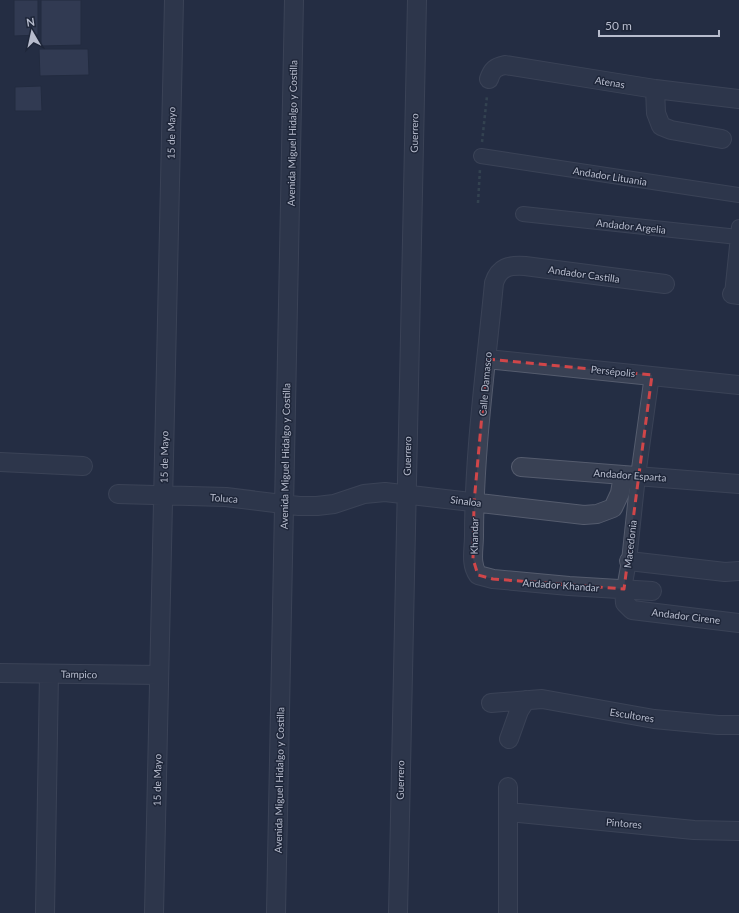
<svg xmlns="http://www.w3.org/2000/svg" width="739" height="913" font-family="Lato,sans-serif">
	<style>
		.building { fill: #414a65; stroke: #20283b }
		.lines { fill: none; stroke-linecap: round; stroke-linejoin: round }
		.pedestrian-casing { stroke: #555c6e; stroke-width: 16 }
		.minor-casing { stroke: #555c6e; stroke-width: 20 }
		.path { stroke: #455b61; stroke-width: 2.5; stroke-dasharray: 3 3; stroke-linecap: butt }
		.pedestrian { stroke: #394154; stroke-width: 14 }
		.minor { stroke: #394154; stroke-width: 18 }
		.marked { fill: none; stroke: #d04649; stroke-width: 3; stroke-dasharray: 8 5; stroke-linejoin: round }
		.labels { text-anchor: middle; stroke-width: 3; stroke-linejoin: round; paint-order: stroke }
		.street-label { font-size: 10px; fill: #b7bccd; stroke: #1e2639 }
	</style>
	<rect width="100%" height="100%" fill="#242e44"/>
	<path class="building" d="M14,0H38V35L14,36Z
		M41,0H81V45L41,46Z
		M39,49H88L89,75L40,76Z
		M41,86L42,111H15V87Z"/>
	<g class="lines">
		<defs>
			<path id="pedestrian" d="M481,156L739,195
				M523,214L738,237
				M732,294L739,227
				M624,589L629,561L638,476L652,375"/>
			<path id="minor" d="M489,79C492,70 495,67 505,65L655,89L739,99
				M655,89L656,113L661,126L671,130L722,139
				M732,294L739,295
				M487,359L739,385
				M0,462L83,466
				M521,467L739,484
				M118,494L226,497L299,506H317L334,504L364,494L385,492L584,515L597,514L613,508L620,493L623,475
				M629,561L725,572L739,571
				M624,589L625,603L632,610L739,623
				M652,591L569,586L493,579L478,575C470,564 474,549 474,536C474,452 486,367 494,283C499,267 509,265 525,266L665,284
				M0,673L159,675
				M491,703L542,699L654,719L718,725H739
				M509,739L519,711L526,700
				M509,812L694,830L739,831
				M45,913L49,674
				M154,913L174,0
				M276,913L294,0
				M398,913L417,0
				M508,913V787"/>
		</defs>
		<use href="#pedestrian" class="pedestrian-casing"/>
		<use href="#minor" class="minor-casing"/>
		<path class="path" d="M482,142L487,96
			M478,203L480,169"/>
		<use href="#pedestrian" class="pedestrian"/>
		<use href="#minor" class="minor"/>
	</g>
	<path d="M0 0H739V913H0ZM487,359L652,375L624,589L493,579L478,575L473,559L474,503Z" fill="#242e44" fill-opacity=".55" fill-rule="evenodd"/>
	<path class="marked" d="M487,359L652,375L624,589L493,579L478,575L473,559L474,503Z"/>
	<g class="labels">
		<g class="street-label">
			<text transform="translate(610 82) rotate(9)" y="4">Atenas</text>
			<text transform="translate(171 133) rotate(-89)" y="4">15 de Mayo</text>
			<text transform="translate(292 133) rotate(-89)" y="4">Avenida Miguel Hidalgo y Costilla</text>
			<text transform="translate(414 133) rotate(-89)" y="4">Guerrero</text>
			<text transform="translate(610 176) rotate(9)" y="4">Andador Lituania</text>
			<text transform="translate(631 226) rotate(6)" y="4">Andador Argelia</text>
			<text transform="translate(584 274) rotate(8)" y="4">Andador Castilla</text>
			<text transform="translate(613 371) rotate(6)" y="4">Persépolis</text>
			<text transform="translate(485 384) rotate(-85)" y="4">Calle Damasco</text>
			<text transform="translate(285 456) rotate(-89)" y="4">Avenida Miguel Hidalgo y Costilla</text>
			<text transform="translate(407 456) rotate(-89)" y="4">Guerrero</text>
			<text transform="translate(164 457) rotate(-89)" y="4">15 de Mayo</text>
			<text transform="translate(630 475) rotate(4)" y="4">Andador Esparta</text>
			<text transform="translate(224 498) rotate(4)" y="4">Toluca</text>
			<text transform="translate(466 501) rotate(7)" y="4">Sinaloa</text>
			<text transform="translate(474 536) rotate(-89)" y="4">Khandar</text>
			<text transform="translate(630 544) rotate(-83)" y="4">Macedonia</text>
			<text transform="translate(561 585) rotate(4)" y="4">Andador Khandar</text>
			<text transform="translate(686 616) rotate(7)" y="4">Andador Cirene</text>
			<text transform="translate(79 674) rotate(1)" y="4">Tampico</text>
			<text transform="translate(632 715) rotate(9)" y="4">Escultores</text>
			<text transform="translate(157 780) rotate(-89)" y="4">15 de Mayo</text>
			<text transform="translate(279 780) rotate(-89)" y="4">Avenida Miguel Hidalgo y Costilla</text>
			<text transform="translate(400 780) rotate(-89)" y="4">Guerrero</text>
			<text transform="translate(624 823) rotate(5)" y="4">Pintores</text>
		</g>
	</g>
	<g transform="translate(32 32) rotate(351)" stroke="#1e2639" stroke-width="3" paint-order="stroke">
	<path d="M0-3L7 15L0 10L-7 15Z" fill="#b7bccd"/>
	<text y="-6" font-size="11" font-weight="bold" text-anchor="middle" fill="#b7bccd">N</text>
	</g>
	<path d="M599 30v6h120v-6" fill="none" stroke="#b7bccd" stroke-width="2"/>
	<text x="605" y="30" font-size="12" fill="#b7bccd" stroke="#1e2639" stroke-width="3" paint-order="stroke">50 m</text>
</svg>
